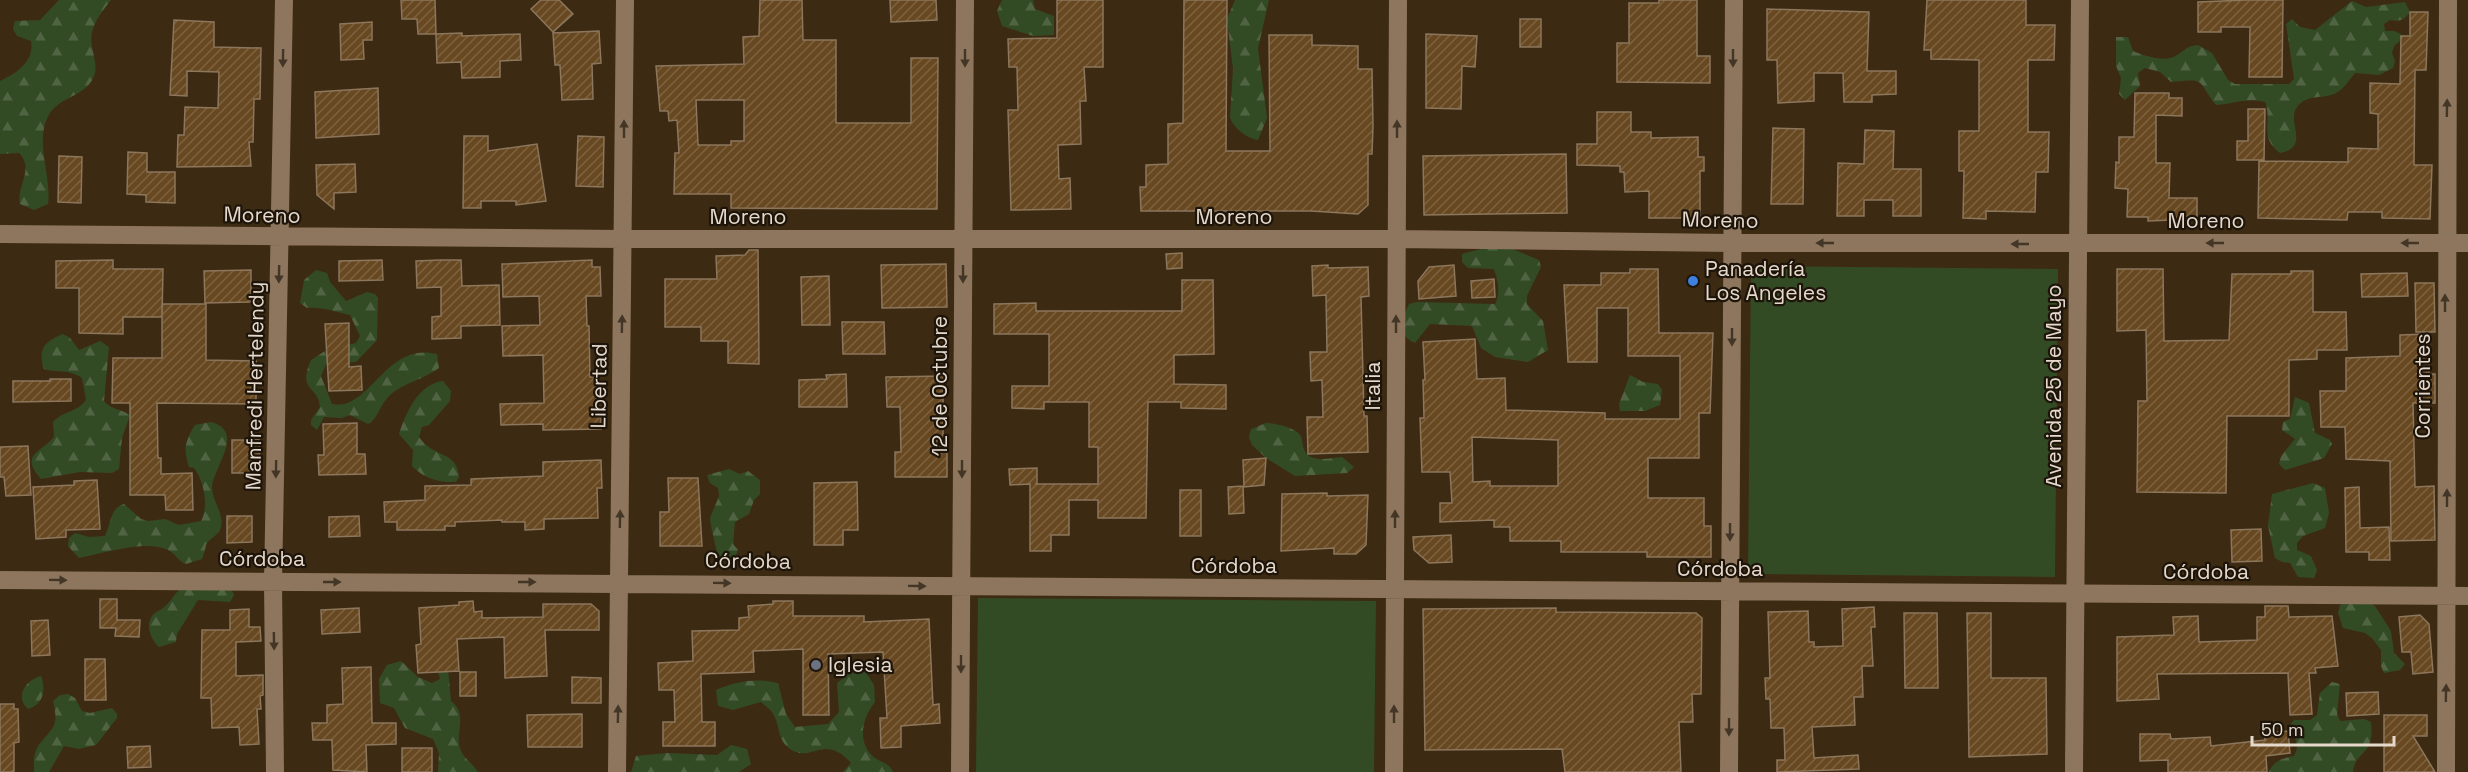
<svg xmlns="http://www.w3.org/2000/svg" width="2468" height="772" font-family="'Space Grotesk',sans-serif">
	<style>
		.forest { fill: url(#forest-firs) }
		.park { fill: #324b25 }
		.building { fill: url(#building-hatch); stroke: #8c765c; stroke-width: 1.5; fill-rule: evenodd }
		.lines { fill: none; stroke-linecap: round; stroke-linejoin: round }
		.minor { stroke: #8d765d; stroke-width: 18 }
		.secondary { stroke: #8d765d; stroke-width: 18 }
		.oneway { fill: #443627 }
		.shop-dot { fill: #3f7fe0; stroke: #1d140a; stroke-width: 2 }
		.worship-dot { fill: #6b7280; stroke: #1d140a; stroke-width: 2 }
		.labels { text-anchor: middle; stroke-width: 4.5; stroke-linejoin: round; paint-order: stroke }
		.street-label { font-size: 21px; fill: #e6d9cc; stroke: #1d140a }
		.poi-label { font-size: 21px; fill: #e6d9cc; stroke: #1d140a; text-anchor: start }
	</style>
	<defs>
		<pattern id="forest-firs" width="22" height="20" patternUnits="userSpaceOnUse" patternTransform="scale(1.5)"><rect width="22" height="20" fill="#324b25"/><path d="M5 1l3.5 6h-7zM16 11l3.5 6h-7z" fill="#506443"/></pattern>
		<pattern id="building-hatch" width="6" height="6" patternUnits="userSpaceOnUse" patternTransform="scale(1.5)"><rect width="6" height="6" fill="#674821"/><path d="M-1 1l2-2M0 6l6-6M5 7l2-2" fill="none" stroke="#7d6240"/></pattern>
	</defs>
	<rect width="100%" height="100%" fill="#3d2a12"/>
	<path class="forest" d="M59,0H111C101,13 88,28 92,46C93,54 97,65 95,73C89,96 61,96 50,113C33,140 52,175 48,204L34,210L20,204C16,186 35,169 19,153L0,154V81C16,74 35,61 31,41L17,36L13,29L15,21L40,20Z
		M1002,0H1033L1035,9L1054,16V35L1033,36L1002,26L997,11Z
		M1235,0H1269L1258,48L1267,118L1258,140C1248,139 1232,127 1230,117L1233,69L1227,19Z
		M2352,1L2366,7L2405,2L2410,12C2404,20 2400,22 2390,20L2384,24L2385,31H2394L2401,34V40L2394,46L2392,53L2395,61L2393,68L2379,75L2355,73C2349,80 2344,89 2336,93C2322,100 2308,93 2297,107C2286,122 2311,147 2280,153C2258,137 2273,121 2265,102C2247,97 2234,104 2216,105C2196,80 2208,78 2171,82L2160,72L2145,68L2138,73L2140,86L2125,100L2119,94L2121,78L2116,66V37H2128L2133,51C2144,56 2166,63 2177,55C2185,50 2187,46 2198,45L2212,53L2228,80L2235,84H2289L2294,79L2286,24L2292,19L2300,27L2315,30Z
		M1485,248H1510L1539,260L1541,267L1527,296V304L1543,321L1548,350L1528,362L1495,357L1481,348L1472,326L1430,324L1415,343C1397,336 1402,318 1409,304L1417,302L1495,304C1501,292 1498,281 1494,269L1468,268L1462,262V254Z
		M316,270L327,273L330,282L346,301L367,292L375,294L378,298L377,340L356,362L326,364L321,376L332,404C370,412 385,341 437,354L439,368C423,380 403,383 390,395C380,404 378,419 368,424L350,415L342,418L324,417L317,430L311,425V420L320,407C318,385 297,392 311,360L325,351L356,343L360,336L350,315C334,312 324,307 307,308L300,303L304,280Z
		M63,334L70,338L79,350L100,341L109,347L104,401C112,410 121,409 130,415L122,438L119,469L112,473L80,472L41,479C19,454 41,453 54,437L53,422C63,411 78,412 86,400L82,378C67,368 60,374 44,369C37,349 45,341 63,334Z
		M1630,375L1643,382L1658,384L1662,390L1660,405L1645,411H1620L1619,404Z
		M443,381L451,391L450,401L429,425L422,427L419,437C434,459 457,450 459,477L456,482C440,483 423,478 412,466L413,450L399,434C406,413 418,384 443,381Z
		M2295,397L2309,403L2315,433L2330,440L2332,444L2324,458L2285,470L2279,464L2281,456L2295,439L2282,430L2283,422L2290,419Z
		M211,422C246,431 213,468 212,487C212,501 224,513 221,527C219,536 209,538 206,545C205,550 204,554 202,559L186,564C178,561 175,553 168,550C145,539 102,554 79,558L68,546L69,538L75,533L89,537L105,536C111,524 110,508 124,504L141,519L148,521L165,519L179,525L201,521C209,507 204,480 194,468L189,467C183,449 185,441 195,425Z
		M1266,423C1274,423 1296,428 1300,435C1303,439 1302,445 1304,449C1309,464 1330,458 1342,457L1354,467L1347,473L1295,476L1266,458L1252,445L1249,437L1251,429Z
		M729,469L740,474L748,471L760,480V494L754,500L749,514L735,522L733,544L738,550L732,565L718,557L711,526L710,518L719,496L718,488L710,483L707,475Z
		M2313,483L2325,488L2329,513L2325,528L2303,536L2297,543V550L2311,556L2317,570L2314,578L2298,577L2290,563L2282,562L2275,558L2268,526L2272,494Z
		M231,588L234,595L230,602L198,600L177,634L176,642L159,647C150,639 144,622 155,613C157,611 161,610 163,608C169,604 174,595 179,590Z
		M2347,601L2369,602L2375,606L2391,631L2394,653L2405,664L2400,670L2384,673L2381,666V650L2372,638L2365,633L2343,628L2338,613L2340,605Z
		M401,661L418,677L432,683L440,679L438,672L448,670L451,701C470,716 452,735 462,753C466,760 473,764 478,772H438L439,753L433,739L405,728L394,708L380,703L379,679L387,665Z
		M865,671L874,685L875,702C862,718 856,743 875,758C882,763 889,763 893,772H843L851,763C824,732 811,764 790,749C776,739 781,725 772,712C769,708 764,705 761,702L733,710L718,706L716,690C737,681 756,678 778,683L786,714L795,727L828,724L839,712L837,683L850,673Z
		M41,676C46,690 44,704 28,709C14,696 26,680 41,676Z
		M2332,682L2340,684L2337,714L2340,721L2364,719L2371,722C2375,757 2355,750 2353,772H2269C2273,761 2283,758 2294,756L2297,749L2295,734L2288,731L2289,726L2294,720H2310L2317,715L2320,693Z
		M68,694L75,698L82,711L90,713L112,708L117,714V718L96,745L79,749L64,746L49,772H34C34,764 33,755 37,748C51,727 60,730 53,701L60,695Z
		M731,745L747,749L751,764L739,772H631L636,756L667,753L717,755Z"/>
	<path class="park" d="M1751,266L2058,269L2055,577L1748,574Z
		M978,598L1376,601L1374,772H976Z"/>
	<path class="building" d="M401,0H435L436,34H418L417,19H402Z
		M541,0H559L573,14L553,32L531,9Z
		M760,0H802L803,40H836V123H911V58H938L937,209L731,208V194H674L675,153H679L677,120L669,121L668,111H660L656,66L744,64L743,37L759,36ZM696,100H744V141H731V145H698Z
		M890,0H936L937,20L891,22Z
		M1057,0H1103V67H1084L1086,101H1080L1081,144L1058,145L1059,179L1070,178L1071,209L1011,210L1008,110H1018L1017,67H1009L1008,39L1057,38Z
		M1184,0H1227L1226,151H1270L1269,35H1312V45L1358,46V69H1372L1373,126L1372,154H1368V205L1358,214L1311,211H1141L1140,187H1146V165L1168,164V124L1183,123Z
		M1659,0H1697V56H1710V83L1617,82V43H1629V3H1659Z
		M1927,0H2026V25H2055L2054,60H2028V132H2049L2048,172H2036L2035,212L1986,211V219L1963,218L1964,171H1959V131H1979V60L1931,59V50H1924Z
		M2246,0H2283L2282,77H2249L2250,27H2221V32H2198V2Z
		M1767,9L1869,12L1867,71H1896V94L1872,95V102H1844L1843,73H1814V101L1778,103L1777,60H1767Z
		M2410,12H2428L2426,70H2415L2414,165H2432L2430,219L2382,218V212H2348L2347,220L2258,218L2259,161L2348,162V148L2378,149V114L2370,113V83L2400,84L2401,36H2410Z
		M1520,19H1541V47H1520Z
		M174,20L214,22V47L261,48L260,99H254L253,142H249L251,166L177,167L178,135H184L185,107L218,108L219,72L187,71V96L170,95Z
		M372,22V40H363L364,59L341,60L340,24Z
		M599,31L601,63L592,64L593,99L562,100L560,65H555L553,33Z
		M462,33V36L520,34L521,60L500,61V77L462,78L461,62L437,63L436,34Z
		M1426,34L1477,36L1475,67L1462,66L1461,109L1426,108Z
		M378,88L379,134L316,138L315,92Z
		M2135,93H2169V98H2182V116L2156,115V163H2170L2169,198H2197V219L2148,221V217H2127L2128,189L2115,188L2116,162L2119,163V137H2134Z
		M2248,109H2265L2264,160H2237V141H2248Z
		M1597,112H1631V132H1651V138L1698,137V157H1704V171H1700V218H1649V191L1625,192L1624,172H1620V166L1577,165V144H1597Z
		M1773,128L1804,129L1803,204H1771Z
		M1865,130L1894,131L1893,169H1921V216H1893V200H1864V216H1837L1838,163L1864,164Z
		M464,136H488V151L537,144L546,201L516,205V201H481V208H463Z
		M578,136L604,137L603,187L576,186Z
		M128,152L147,153V172H175V203L146,202V195L127,194Z
		M1566,154L1567,213L1424,215L1423,156Z
		M59,156L82,157L81,203L58,202Z
		M355,164L356,192L334,193V209L317,195L316,165Z
		M749,250H758L759,364L728,363V341H701V327H665V279H717L716,256L745,255Z
		M1182,253V268L1167,269L1166,254Z
		M113,260V269H163L162,317H123V334L79,333V288H56V261Z
		M382,260L383,280L339,281V261Z
		M440,260H461L462,286L499,285L500,325L461,326V338L432,339V317L441,316V287L417,288L416,261Z
		M592,260V267H600L601,296H586L587,326H589L590,377H596L597,411H601V429L543,430V424L501,425L500,404L544,403L543,355L503,356L502,326L540,325L539,296L503,297L502,264Z
		M946,264L947,307L882,308L881,265Z
		M1328,265V268L1368,267L1369,296L1361,297L1364,416H1367L1368,452L1308,454L1307,417H1323L1322,380L1311,381L1310,352H1327L1326,295L1313,296L1312,266Z
		M1454,265L1456,296L1419,299L1418,281L1429,267Z
		M1630,269H1658L1659,333H1713L1710,413H1699V458H1648V498H1704V526H1711V557H1647V552H1561V541H1510V527H1494V520L1440,522V503H1452L1450,472H1422L1420,418H1424L1423,380H1425L1423,342L1475,339L1477,379L1505,378L1506,410L1605,413V419H1680V356H1628V308H1597V362H1568L1564,285H1601V273H1630ZM1472,437L1558,440V486H1490V481L1473,482Z
		M2117,269H2163L2164,341L2229,340L2232,274H2291V271H2313V312H2346L2347,350H2317V359L2289,360V416H2227L2226,493L2137,492L2138,401H2147L2146,330L2117,331Z
		M251,270V302L205,303L204,271Z
		M2407,273L2408,296L2362,297L2361,274Z
		M829,276L830,325H802L801,277Z
		M1494,279L1495,297L1472,298L1471,281Z
		M1182,280H1213L1214,354L1174,355V384L1226,385V409L1181,408V402H1148L1146,518H1098V500H1069V535H1051V551H1030V484L1010,485L1009,469L1037,468V484H1035H1098V447H1089V402H1044V409L1012,408V386H1049V334H994V304L1036,303V311H1182Z
		M2415,283H2434L2435,332H2416Z
		M162,304H206V360L256,361V404L157,403L158,458H161V474L192,473L193,510H166L165,495H130V403H112L113,358H162Z
		M842,322H884L885,354H843Z
		M349,323V367L361,366L362,390L329,391L325,324Z
		M2428,334L2429,374H2435V403H2413L2415,487L2434,486L2435,540L2391,541L2390,461L2346,459L2345,427H2321L2320,391H2346V358L2400,356V335Z
		M846,374L847,407H799V380L827,379L826,375Z
		M943,376V452H947V477H895V452H901L900,407H887L886,377Z
		M50,379H71V401L13,402V381H50Z
		M357,423V454H365L366,474L319,475L318,455H324L323,424Z
		M232,440H259L260,473H232Z
		M28,446L31,495L6,496L4,477H0V447Z
		M1266,458L1264,485L1244,487L1243,460Z
		M601,460L602,488H597L598,518L544,519V529L525,530V522H502V520L455,522V526H445V530H397V522H385L384,502L425,500V486L471,485V479L543,476V462Z
		M668,478H698L702,546H660V512H669Z
		M97,480L100,529L66,530V537L36,539L33,487L74,485V481Z
		M857,482L858,530H843V545H814V483Z
		M1243,486L1244,513L1229,514L1228,487Z
		M2359,487L2360,528L2389,527L2390,560H2369V552H2346L2345,488Z
		M1180,490H1201V536H1180Z
		M1327,493V496L1368,495L1366,545L1356,554H1334V548L1281,551L1282,494Z
		M227,516H252V542L227,543Z
		M359,516L360,536L329,537V517Z
		M2261,529L2262,561L2232,562L2231,530Z
		M1451,535L1452,562L1429,563L1414,550L1413,537Z
		M100,599H117V620H140L139,637L115,636L116,628H100Z
		M473,601L474,612L482,611V618L543,617V604H591L599,611V630H545L547,676L505,678L504,637L457,639L459,671L418,673L416,645L421,644L419,608L459,605V602Z
		M773,601H793V616H864V622L929,619L933,705L939,704L940,723L901,726V747L881,748L880,718H887L883,652L828,654L829,715H803V649L753,651L754,672L701,674L702,722H715V746H663V722H675L674,690H659L658,663L693,661L692,631L739,630V618L749,617L748,606L773,604Z
		M2265,606H2288L2289,617L2332,616L2338,666L2315,668L2316,673H2309L2312,714L2290,715L2288,673L2157,674L2159,699L2117,701V637L2174,635L2173,617L2198,616L2199,642L2257,640V617H2265Z
		M1874,607L1875,627H1871L1873,666H1862L1863,697H1854L1855,725L1812,727L1814,758L1858,755L1859,769L1777,772V760H1785L1784,728H1771L1770,699H1766L1765,678H1770L1768,612L1808,611L1809,642H1814V647L1843,646L1842,609Z
		M359,608L360,632L322,634L321,610Z
		M1556,608V612L1696,613L1702,618L1701,694H1692L1693,722H1679L1681,772H1565L1562,749L1425,750L1423,609Z
		M249,609V627H260L261,641L236,642V676L263,675V695L260,696L261,709H257L259,744L240,745L239,727L212,728L211,698H201L202,630H230V610Z
		M1904,613H1937L1938,688H1905Z
		M1967,613H1991V678H2046L2047,754L1969,757Z
		M2420,615L2429,624L2433,672L2413,674L2411,652H2402L2399,617Z
		M48,620L50,655L32,656L31,621Z
		M85,659H105L106,700H85Z
		M371,667L372,723H396V744L366,745L367,772L333,770L332,740H313L312,723H327V705L343,704L342,668Z
		M460,672H476V696H460Z
		M572,677L601,678V703H572Z
		M2378,692L2379,714L2347,716L2346,693Z
		M0,704H14V709H18L19,742L14,743V772H0Z
		M582,714V747H528L527,715Z
		M2384,715H2427V736H2413L2435,772H2384Z
		M2288,731L2290,753L2266,756L2267,772H2168V760L2140,761V734H2170L2171,739L2210,737L2211,746L2265,740L2264,734Z
		M150,746L151,767L128,768L127,747Z
		M402,748H432V772H402Z"/>
	<g class="lines">
		<path class="minor" d="M0,234L623,239H1397L1732,243H2468
			M0,580L2468,596
			M275,772L273,582L284,0
			M617,772L625,0
			M960,772L965,0
			M1394,772L1398,0
			M1729,772L1734,0
			M2446,772L2448,0"/>
		<path class="secondary" d="M2074,772L2080,0"/>
	</g>
	<defs><path id="oneway-solid" d="M-6-.8H1V-3.2L6.5 0L1 3.2V.8H-6Z" transform="scale(1.5)"/></defs>
	<g class="oneway">
		<use href="#oneway-solid" transform="translate(283 58) rotate(91)"/>
		<use href="#oneway-solid" transform="translate(965 58) rotate(90)"/>
		<use href="#oneway-solid" transform="translate(1733 58) rotate(90)"/>
		<use href="#oneway-solid" transform="translate(2447 108) rotate(-89)"/>
		<use href="#oneway-solid" transform="translate(624 129) rotate(-90)"/>
		<use href="#oneway-solid" transform="translate(1397 129) rotate(-90)"/>
		<use href="#oneway-solid" transform="translate(1825 243) rotate(-180)"/>
		<use href="#oneway-solid" transform="translate(2215 243) rotate(180)"/>
		<use href="#oneway-solid" transform="translate(2410 243) rotate(180)"/>
		<use href="#oneway-solid" transform="translate(2020 244) rotate(-180)"/>
		<use href="#oneway-solid" transform="translate(279 274) rotate(91)"/>
		<use href="#oneway-solid" transform="translate(963 274) rotate(90)"/>
		<use href="#oneway-solid" transform="translate(2445 303) rotate(-90)"/>
		<use href="#oneway-solid" transform="translate(622 324) rotate(-89)"/>
		<use href="#oneway-solid" transform="translate(1396 324) rotate(-90)"/>
		<use href="#oneway-solid" transform="translate(1732 337) rotate(90)"/>
		<use href="#oneway-solid" transform="translate(276 469) rotate(91)"/>
		<use href="#oneway-solid" transform="translate(962 469) rotate(90)"/>
		<use href="#oneway-solid" transform="translate(2447 498) rotate(-90)"/>
		<use href="#oneway-solid" transform="translate(620 519) rotate(-89)"/>
		<use href="#oneway-solid" transform="translate(1395 519) rotate(-90)"/>
		<use href="#oneway-solid" transform="translate(1730 532) rotate(90)"/>
		<use href="#oneway-solid" transform="translate(58 580) rotate(1)"/>
		<use href="#oneway-solid" transform="translate(332 582)"/>
		<use href="#oneway-solid" transform="translate(527 582)"/>
		<use href="#oneway-solid" transform="translate(722 583) rotate(1)"/>
		<use href="#oneway-solid" transform="translate(917 586) rotate(1)"/>
		<use href="#oneway-solid" transform="translate(274 641) rotate(89)"/>
		<use href="#oneway-solid" transform="translate(961 664) rotate(90)"/>
		<use href="#oneway-solid" transform="translate(2446 693) rotate(-89)"/>
		<use href="#oneway-solid" transform="translate(618 714) rotate(-89)"/>
		<use href="#oneway-solid" transform="translate(1394 714) rotate(-90)"/>
		<use href="#oneway-solid" transform="translate(1729 727) rotate(90)"/>
	</g>
	<circle class="shop-dot" cx="1693" cy="281" r="6"/>
	<circle class="worship-dot" cx="816" cy="665" r="6"/>
	<g class="labels">
		<g class="street-label">
			<text transform="translate(262 215) rotate(1)" y="7">Moreno</text>
			<text x="748" y="224">Moreno</text>
			<text x="1234" y="224">Moreno</text>
			<text transform="translate(1720 220) rotate(1)" y="7">Moreno</text>
			<text x="2206" y="228">Moreno</text>
			<text transform="translate(255 386) rotate(-89)" y="7">Manfredi Hertelendy</text>
			<text transform="translate(599 386) rotate(-89)" y="7">Libertad</text>
			<text transform="translate(940 386) rotate(-90)" y="7">12 de Octubre</text>
			<text transform="translate(1373 386) rotate(-90)" y="7">Italia</text>
			<text transform="translate(2054 386) rotate(-90)" y="7">Avenida 25 de Mayo</text>
			<text transform="translate(2423 386) rotate(-90)" y="7">Corrientes</text>
			<text x="262" y="566">Córdoba</text>
			<text transform="translate(748 561) rotate(1)" y="7">Córdoba</text>
			<text x="1234" y="573">Córdoba</text>
			<text x="1720" y="576">Córdoba</text>
			<text x="2206" y="579">Córdoba</text>
		</g>
		<g class="poi-label">
			<text x="1705" y="276">Panadería<tspan x="1705" dy="24">Los Angeles</tspan></text>
			<text x="828" y="672">Iglesia</text>
		</g>
	</g>
	<path d="M2252 736v9h142v-9" fill="none" stroke="#e6d9cc" stroke-width="3"/>
	<text x="2261" y="736" font-size="18" fill="#e6d9cc" stroke="#1d140a" stroke-width="4.5" paint-order="stroke">50 m</text>
</svg>
